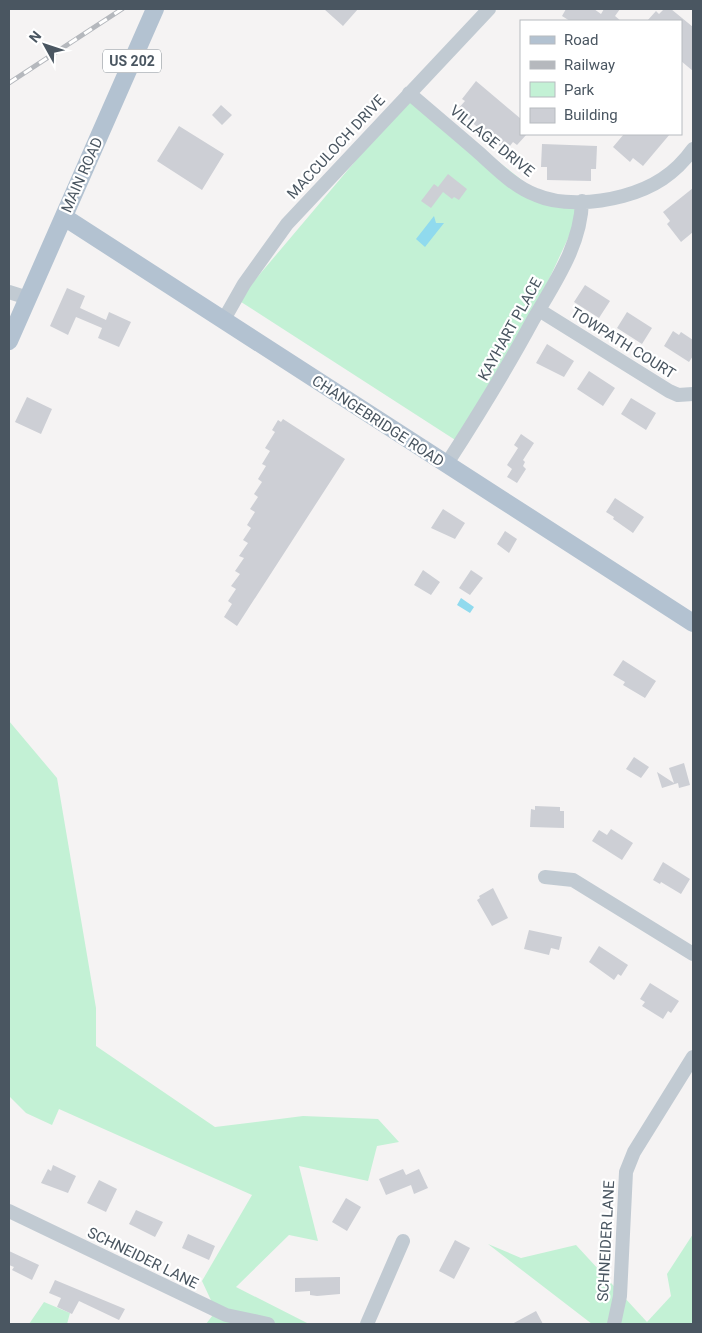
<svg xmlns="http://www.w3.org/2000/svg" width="702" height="1333" font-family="Roboto,sans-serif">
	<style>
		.green { fill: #c3f1d5 }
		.water { fill: #90daee }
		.building { fill: #cdcfd5 }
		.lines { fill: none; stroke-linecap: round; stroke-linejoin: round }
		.minor { stroke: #c1cad2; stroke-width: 14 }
		.major { stroke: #b3c2d1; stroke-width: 18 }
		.rail-casing { stroke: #b5b8bd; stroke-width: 5 }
		.rail { stroke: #fff; stroke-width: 3; stroke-dasharray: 9; stroke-linecap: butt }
		.labels { text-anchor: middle; stroke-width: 4.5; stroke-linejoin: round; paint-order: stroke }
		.shield { fill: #fff; stroke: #808990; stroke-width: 1 }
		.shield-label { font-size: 14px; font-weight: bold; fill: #4a5661 }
		.street-label { font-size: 15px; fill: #4a5661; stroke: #fff }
	</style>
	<rect width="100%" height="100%" fill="#f5f3f3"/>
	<path class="green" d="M412,94L537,192L583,206L500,385L463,445L238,300Z
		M9,721L57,778L96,1008V1046L215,1127L303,1116L378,1119L399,1142L377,1146L368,1181L299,1166L318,1241L289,1235L236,1287L309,1324H206L216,1311L202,1281L252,1195L59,1109L52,1125L26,1113L9,1096Z
		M693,1234V1324H592L488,1244L521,1258L576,1245L647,1322L671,1296L667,1274Z
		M44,1302L70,1313L67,1324H29Z"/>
	<path class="water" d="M434,216L436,223H444L425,247L416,239Z
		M461,598L474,607L470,613L457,605Z"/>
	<path class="building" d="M324,9H358L343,26Z
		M566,9H594L601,14L604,9H620L615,16L621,21H570L562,16Z
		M664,9H671L693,27V71L681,61V21H647L656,11L659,14Z
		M476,81L521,119V134H527L517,145L513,142L506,151L457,110L465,101L462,99Z
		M221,105L232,115L222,125L212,115Z
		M179,126L224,154L202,190L157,161Z
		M624,134H670L643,166L633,158L630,162L613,147Z
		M542,144L597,146L596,169H591V181L547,180V167H541Z
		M448,174L467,189L459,200L454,197L452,199L443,192L431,208L421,201L434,184L438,187Z
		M693,188V232L681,242L667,224L670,221L663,212Z
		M585,285L610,301L599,318L574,302Z
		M67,288L85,296L80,308L106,320L109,312L131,322L119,347L98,338L102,328L76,317L68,335L50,326Z
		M627,312L652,328L642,344L617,328Z
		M673,331L679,335L681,332L693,340V356L689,362L664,346Z
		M547,344L574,361L564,377L536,363Z
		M589,371L615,388L603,406L577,389Z
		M27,397L52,409L41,434L15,422Z
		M631,398L656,413L646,430L621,414Z
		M283,419L345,459L237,626L224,617L232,604L228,601L236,589L231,586L240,574L235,571L244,558L239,556L248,543L243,540L251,528L247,525L255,512L250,509L258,497L254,494L262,482L258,479L266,466L262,464L270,451L265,448L275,432L272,430L278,420L281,422Z
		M521,434L534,443L523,460L525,462L523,466L526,469L517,483L507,477L512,469L507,465L518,448L514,445Z
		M615,498L644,517L633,533L613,519L614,517L606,512Z
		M443,509L465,523L455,539L431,528Z
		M505,531L517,539L509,553L497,544Z
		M423,570L440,582L431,595L414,585Z
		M471,570L483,578L470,595L459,588Z
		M623,660L656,681L645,698L623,685L625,682L613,675Z
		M634,757L649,767L641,778L626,769Z
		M684,763L690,785L679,788L678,783L662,788L657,772L674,783L669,768Z
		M535,806L560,807V811H564V828L530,827L531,809L535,810Z
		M611,829L633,843L622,860L592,841L599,830L607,835Z
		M663,862L690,879L681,894L661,882L660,884L653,880Z
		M493,888L508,918L492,926L477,900L480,898L479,896Z
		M529,930L562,937L559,950L551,948L549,955L524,949Z
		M599,946L628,965L621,976L618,974L614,980L589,962Z
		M650,983L679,1001L671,1013L668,1011L663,1019L642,1006L645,1002L640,999Z
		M53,1165L76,1176L68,1193L41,1183L48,1169L51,1171Z
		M403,1169L406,1175L419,1169L428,1188L414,1194L411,1185L386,1195L379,1179Z
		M99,1180L117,1189L106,1212L87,1203Z
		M346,1198L361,1207L347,1231L332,1222Z
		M136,1210L163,1222L155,1237L129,1224Z
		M188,1234L215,1246L209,1260L182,1248Z
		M455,1240L470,1248L454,1279L439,1271Z
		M9,1251L39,1265L32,1280L12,1270L14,1267L9,1265Z
		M340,1277V1294L317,1296L310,1295V1291L295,1292V1278Z
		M55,1280L125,1309L119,1320L79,1301L72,1314L57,1307L61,1298L49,1293Z
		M536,1311L543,1324H512Z"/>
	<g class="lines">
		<path class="minor" d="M409,93C432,113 455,132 478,152C496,168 514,187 536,195C561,206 597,203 623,196C653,188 675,174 693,149
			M9,292L28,298
			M539,310L669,391L678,395L693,394
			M223,321L244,284L287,224L489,9
			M446,465C477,417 506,370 533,320C555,282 581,245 582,201
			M545,877L573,880L693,954
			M9,1211L226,1315L268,1324
			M367,1324L403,1241
			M614,1324L620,1296L626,1172L634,1152L693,1057"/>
		<path class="major" d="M64,217L693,623
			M9,341L155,9"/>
		<defs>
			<path id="rail" d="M9,83L122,9"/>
		</defs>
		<use href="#rail" class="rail-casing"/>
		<use href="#rail" class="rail"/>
	</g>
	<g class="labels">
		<rect class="shield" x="103" y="49.5" width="58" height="23" rx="4"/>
		<g class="shield-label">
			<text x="132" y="66">US 202</text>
		</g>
		<g class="street-label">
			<text transform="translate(492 141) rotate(39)" y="5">VILLAGE DRIVE</text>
			<text transform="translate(336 147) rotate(-47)" y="5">MACCULOCH DRIVE</text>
			<text transform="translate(82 175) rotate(-66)" y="5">MAIN ROAD</text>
			<text transform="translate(510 329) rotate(-61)" y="5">KAYHART PLACE</text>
			<text transform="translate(623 343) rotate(32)" y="5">TOWPATH COURT</text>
			<text transform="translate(378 421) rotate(33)" y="5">CHANGEBRIDGE ROAD</text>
			<text transform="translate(606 1241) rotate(-87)" y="5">SCHNEIDER LANE</text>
			<text transform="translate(143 1258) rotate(26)" y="5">SCHNEIDER LANE</text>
		</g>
	</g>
	<rect width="702" height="1333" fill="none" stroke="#4a5661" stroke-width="20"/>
	<rect x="520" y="20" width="162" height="115" fill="#ffffff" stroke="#b7bbc0"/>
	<rect x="530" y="36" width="25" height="8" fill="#b3c2d1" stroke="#b7bbc0"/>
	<text x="564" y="45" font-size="15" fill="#4a5661">Road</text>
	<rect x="530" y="61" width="25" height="8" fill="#b5b8bd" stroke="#b7bbc0"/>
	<text x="564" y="70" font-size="15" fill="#4a5661">Railway</text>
	<rect x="530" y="82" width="25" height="15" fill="#c3f1d5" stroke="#b7bbc0"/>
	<text x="564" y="95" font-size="15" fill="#4a5661">Park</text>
	<rect x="530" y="108" width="25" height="15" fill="#cdcfd5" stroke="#b7bbc0"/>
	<text x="564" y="120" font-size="15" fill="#4a5661">Building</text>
	<g transform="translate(45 45) rotate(310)" stroke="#ffffff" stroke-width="4" paint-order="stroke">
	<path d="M0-4L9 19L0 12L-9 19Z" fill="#4a5661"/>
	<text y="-8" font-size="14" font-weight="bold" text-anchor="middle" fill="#4a5661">N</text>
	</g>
</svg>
